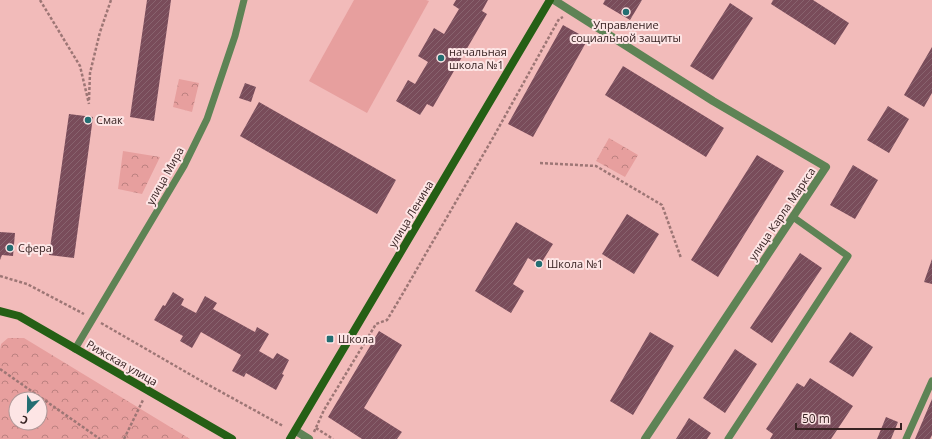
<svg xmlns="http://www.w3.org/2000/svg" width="932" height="439" font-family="'Open Sans',sans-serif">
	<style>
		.park { fill: url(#park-crowns); fill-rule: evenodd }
		.garden { fill: #e79f9e }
		.building { fill: url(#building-hatch) }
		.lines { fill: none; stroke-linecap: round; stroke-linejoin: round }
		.path { stroke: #9d7675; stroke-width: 2.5; stroke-dasharray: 3 2; stroke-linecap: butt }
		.lane { stroke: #5e8355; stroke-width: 7 }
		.street { stroke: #5e8355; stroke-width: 8 }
		.secondary { stroke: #255f15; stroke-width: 8 }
		.poi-dot { fill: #236e72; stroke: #fde5e5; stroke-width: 1.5 }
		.labels { text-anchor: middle; stroke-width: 4; stroke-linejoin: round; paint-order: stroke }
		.poi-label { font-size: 11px; fill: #372222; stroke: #fde5e5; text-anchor: start }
		.street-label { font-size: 11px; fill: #372222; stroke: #fde5e5 }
	</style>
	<defs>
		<pattern id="park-crowns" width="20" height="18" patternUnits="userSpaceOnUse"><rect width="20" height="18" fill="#e79f9e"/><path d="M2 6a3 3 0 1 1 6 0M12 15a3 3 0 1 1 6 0" fill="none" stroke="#bc8180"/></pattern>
		<pattern id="building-hatch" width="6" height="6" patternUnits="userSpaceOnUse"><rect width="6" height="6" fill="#794c5a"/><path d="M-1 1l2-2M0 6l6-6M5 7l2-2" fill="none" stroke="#88636e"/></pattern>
	</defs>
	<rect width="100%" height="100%" fill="#f2bbba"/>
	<path class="park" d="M179,79L199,83L192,112L173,107Z
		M609,138L638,155L625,177L596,161Z
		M123,151L160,157L142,194L118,189Z
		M8,338H24L190,439H0V350L1,344ZM16,399H40V423H16Z"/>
	<path class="garden" d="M354,0H426L429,1L367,113L309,81Z"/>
	<path class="building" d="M147,0H171L154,121L130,117Z
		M456,0H488L482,11L487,14L433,107L427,104L420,115L396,101L408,80L415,84L428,62L418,56L434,28L444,34L459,9L453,5Z
		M605,0H642L630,20L603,4Z
		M773,0H813L849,23L835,45L771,4Z
		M730,3L753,18L713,80L690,66Z
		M563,25L588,39L533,137L508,124Z
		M932,47V93L924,107L904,95Z
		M623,66L724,128L706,157L605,95Z
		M245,83L256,87L251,102L239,98Z
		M259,102L396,180L377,214L240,136Z
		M888,106L909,119L889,153L867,140Z
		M69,114L93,117L74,258L49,255Z
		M757,155L784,171L718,277L691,260Z
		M853,165L878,180L855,219L830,205Z
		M627,214L659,234L634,274L602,254Z
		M516,222L553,244L540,265L528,258L513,284L524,291L511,313L475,291Z
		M0,232L15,233L13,256L2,255L0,260Z
		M800,253L822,268L772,343L750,328Z
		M932,259V284L924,282Z
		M173,292L184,299L181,305L196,313L205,296L217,303L213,309L255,332L257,327L269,334L259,351L273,359L277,353L289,360L282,374L284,375L276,390L246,373L244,377L232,371L241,355L201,332L192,348L180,341L183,336L154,320L163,305L165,306Z
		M379,331L402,345L364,408L402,432L397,439H362L328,417Z
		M650,332L674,346L633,415L610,401Z
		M850,332L873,347L853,377L829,362Z
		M735,349L757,364L725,413L703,398Z
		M810,378L853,406L831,439H770L773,434L766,429L797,383L804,387Z
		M932,399V435L930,439H915Z
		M886,417L898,422L891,439H877Z
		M689,418L711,433L707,439H676Z"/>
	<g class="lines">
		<path class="path" d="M40,0L80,66L89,104
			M89,100L90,73L100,32L111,0
			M540,163L596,166L662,205L681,258
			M0,276L27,284L84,314
			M101,323L205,383L283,426
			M0,369L100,439
			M316,428L333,439
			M314,432L324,410L376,324L387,320L399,300L494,136L559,19L563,17
			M124,439L143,400"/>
		<path class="lane" d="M75,349L184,166L207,119L235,36L244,0
			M728,439L848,256L793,217
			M906,439L932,381"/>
		<path class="street" d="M554,0L713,101L826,167L645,439
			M296,431L309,439"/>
		<path class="secondary" d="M0,311L19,316L232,439
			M290,439L550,0"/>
	</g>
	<g class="poi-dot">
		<circle cx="626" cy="12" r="4"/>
		<circle cx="441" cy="58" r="4"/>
		<circle cx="88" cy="120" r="4"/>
		<circle cx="10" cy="248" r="4"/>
		<circle cx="539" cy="264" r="4"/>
		<rect x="326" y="335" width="8" height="8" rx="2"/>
	</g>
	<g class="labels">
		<g class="poi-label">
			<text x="626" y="29" text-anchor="middle">Управление<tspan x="626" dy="13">социальной защиты</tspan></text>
			<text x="449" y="56">начальная<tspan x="449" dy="13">школа №1</tspan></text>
			<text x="96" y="124">Смак</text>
			<text x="18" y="252">Сфера</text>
			<text x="547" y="268">Школа №1</text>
			<text x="338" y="343">Школа</text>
		</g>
		<g class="street-label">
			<text transform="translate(165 176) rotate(-61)" y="4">улица Мира</text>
			<text transform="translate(411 214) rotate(-59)" y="4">улица Ленина</text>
			<text transform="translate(782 214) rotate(-56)" y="4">улица Карла Маркса</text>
			<text transform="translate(122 363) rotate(30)" y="4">Рижская улица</text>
		</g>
	</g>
	<g transform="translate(28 411) rotate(202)"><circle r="19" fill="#fde5e5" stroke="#ae9797"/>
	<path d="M0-3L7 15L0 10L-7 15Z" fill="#236e72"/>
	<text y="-6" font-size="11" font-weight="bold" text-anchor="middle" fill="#372222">С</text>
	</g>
	<path d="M796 423v6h105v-6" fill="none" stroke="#372222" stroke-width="2"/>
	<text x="802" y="423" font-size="12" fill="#372222" stroke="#fde5e5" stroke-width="3" paint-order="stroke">50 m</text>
</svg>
